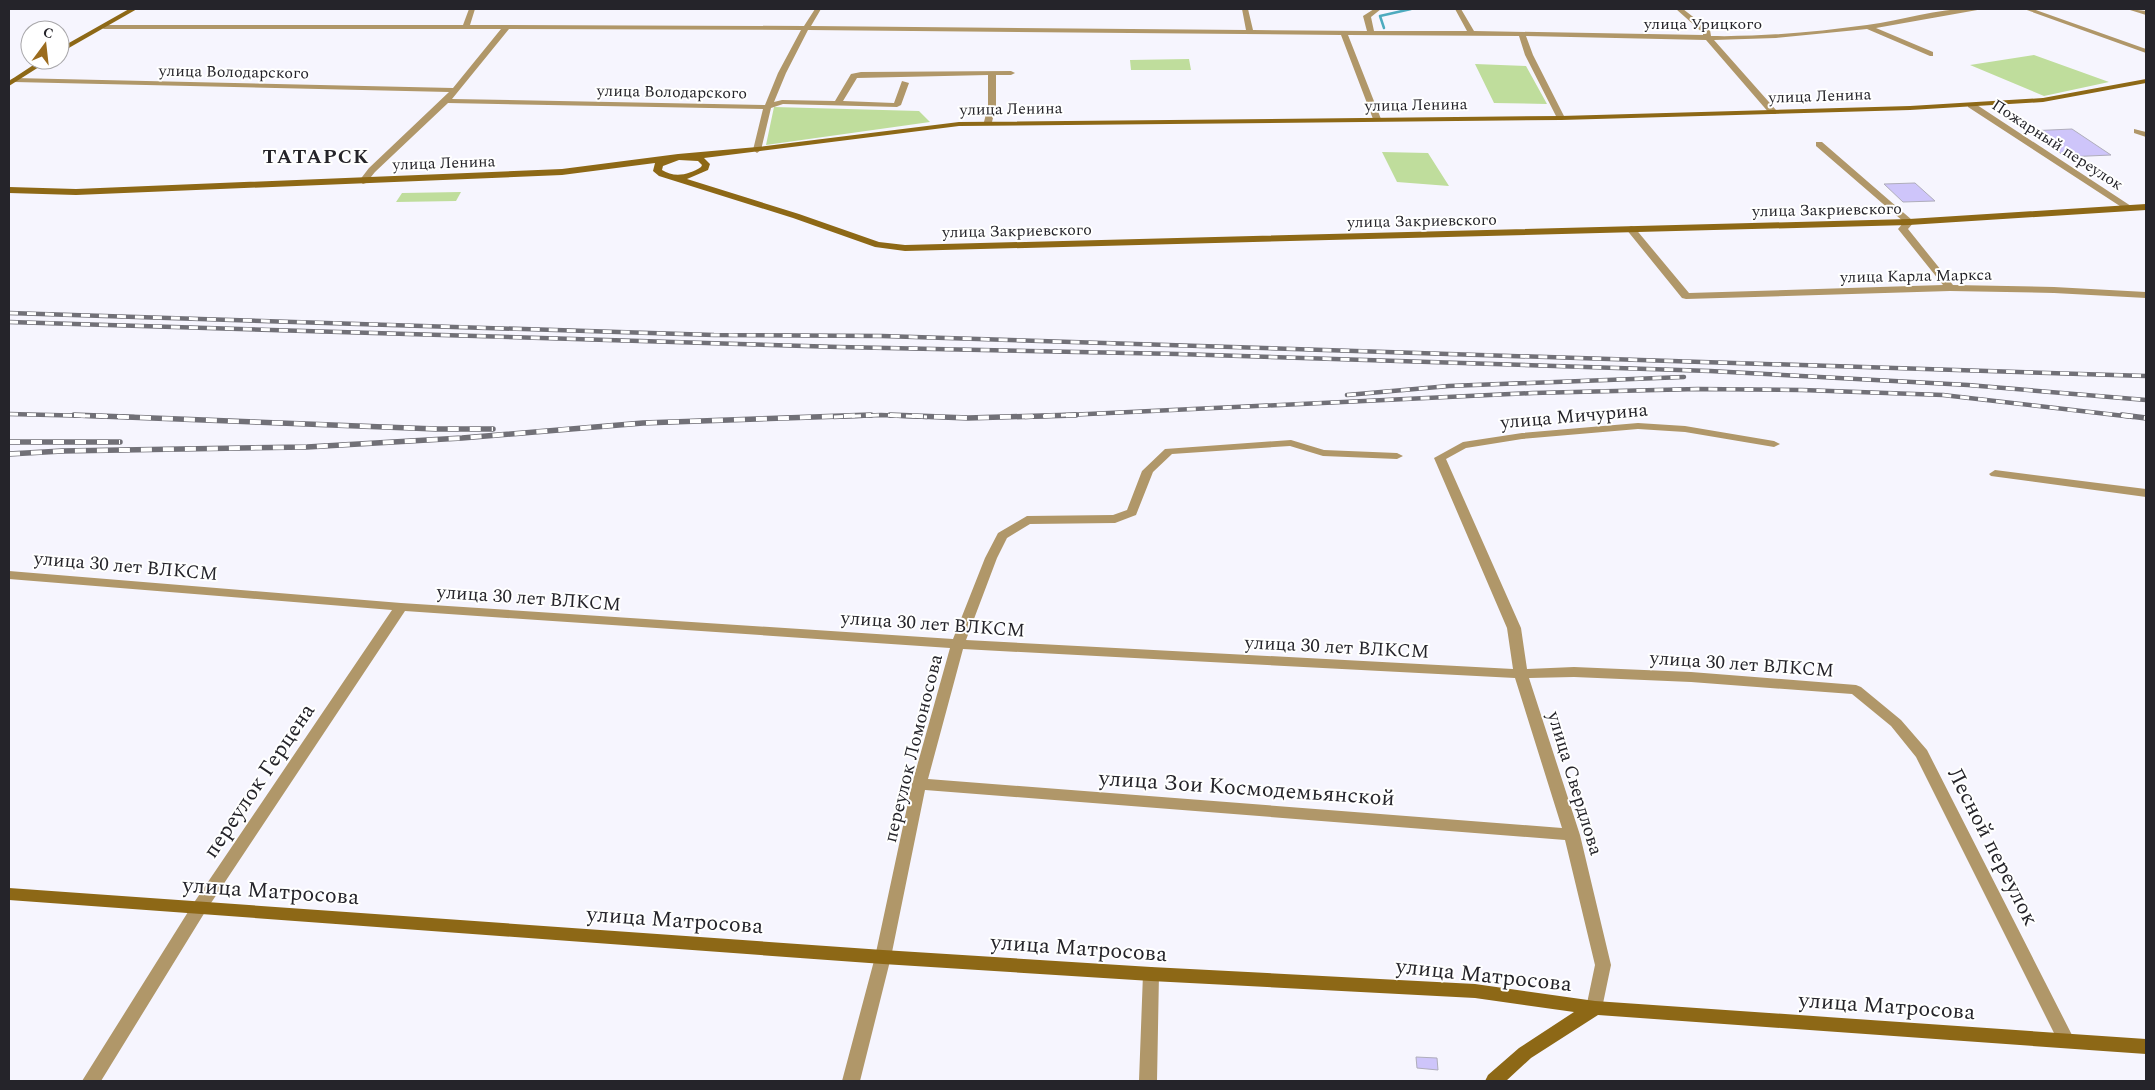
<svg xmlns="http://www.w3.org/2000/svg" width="2155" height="1090" font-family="Spectral,serif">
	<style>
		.green { fill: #bfdd9c }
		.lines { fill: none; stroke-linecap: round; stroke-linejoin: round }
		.stream { stroke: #4dabbf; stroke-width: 2.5 }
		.building { fill: #cec5fa; stroke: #afadbb }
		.street { fill: #b09769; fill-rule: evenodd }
		.secondary { fill: #8d6816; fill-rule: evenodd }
		.rail-far1-casing { stroke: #717077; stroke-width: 4.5 }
		.rail-casing { stroke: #717077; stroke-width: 5.5 }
		.rail-far1 { stroke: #fff; stroke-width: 3; stroke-dasharray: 9; stroke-linecap: butt }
		.rail { stroke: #fff; stroke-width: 4; stroke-dasharray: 11; stroke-linecap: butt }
		.labels { text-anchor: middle; stroke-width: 4; stroke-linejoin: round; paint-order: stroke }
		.far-street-label { font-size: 16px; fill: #25242a; stroke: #fff }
		.street-label { font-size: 19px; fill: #25242a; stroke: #fff }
		.far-district-label { font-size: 20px; font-weight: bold; letter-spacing: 1px; fill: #25242a; stroke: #fff }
		.near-street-label { font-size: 22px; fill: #25242a; stroke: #fff }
	</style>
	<rect width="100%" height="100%" fill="#f6f5fe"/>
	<path class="green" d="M2034,55L2109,82L2044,96L1970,65Z
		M1189,59L1191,70H1131L1130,60Z
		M1475,64L1526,66L1547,104L1494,103Z
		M774,107L919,111L930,122L766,145Z
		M1382,152L1428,153L1449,186L1397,182Z
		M461,192L456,201L396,202L402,193Z"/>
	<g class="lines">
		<path class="stream" d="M1384,28L1380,16L1411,9"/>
	</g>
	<path class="building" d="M2072,129L2111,155L2066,157L2028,131Z
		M1915,183L1935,201L1903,202L1884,184Z
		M1416,1057L1437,1058L1438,1070L1417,1068Z"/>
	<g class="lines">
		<path class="street" d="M469,9H475L470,25L804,26L815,9H821L811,26L1246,30L1242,9H1248L1253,30L1367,31L1363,16L1374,9H1381L1371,17L1374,31H1467L1455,9H1461L1474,31L1703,35V33L1676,9H1683L1710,30L1711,36C1762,37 1815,32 1867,25C1906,20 1944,6 1983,9L1876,28L1933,52V56H1930L1867,29L1776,38L1714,40L1776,110V114H1770L1706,40L1526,36L1533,55L1565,118L1561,120L1557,118L1525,55L1519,36L1348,35L1381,119L1377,121L1373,119L1341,35L808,30L786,73L774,102L782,100L835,101L851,74L861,72L1011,71L1015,73L1011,75H996V106L992,122L988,124L984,122L988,106V75L857,78L843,101L894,103L902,81L909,83L901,105L897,107L783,104L771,108L761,150L757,153L753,150L763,109L448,103L375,172L366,183L363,184L359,181L369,168L449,92L14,82L10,80L14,78L453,88L501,29H104L100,27L104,25H463ZM509,29L801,30L778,73L765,105L452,99Z
			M2024,9H2033L2146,49V53Z
			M2129,9L2146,11V15L2130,10Z
			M1968,103H1974L2134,208L2132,210H2126L1968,107Z
			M2134,129L2146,132V137L2134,133Z
			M1816,142H1822L1912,220L1914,222L1908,229L1953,285L2054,287L2146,292V298L2054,293L1950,291L1686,299L1682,298L1626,229L1631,226L1634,227L1689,293L1943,285L1898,229L1904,222L1816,146Z
			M1638,423L1685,426L1774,441L1780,444L1774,447L1685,432L1638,429L1522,439L1466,448L1446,459L1521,628L1527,669L1574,667L1691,672L1856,685L1861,687L1901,720L1927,750L2072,1035L2075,1040L2072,1045L2066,1047L2060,1045L1916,757L1891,726L1852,694L1691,682L1574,677L1529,678L1580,835L1611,965L1601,1013L1595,1015L1589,1013L1586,1008L1595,965L1565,840L925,790L891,957L860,1081H842L875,957L912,784L950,648L405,611L205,912L101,1081H82L193,904L392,610L9,579V571L401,603L953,639L985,558L998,533L1027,516L1113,515L1127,510L1142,471L1165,449L1291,440L1324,450L1397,453L1403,456L1397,459L1323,456L1290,446L1172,454L1153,472L1136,515L1115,523L1030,524L1007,538L997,558L966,640L1513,669L1507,628L1434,458L1463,442L1522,433ZM963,649L1515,678L1562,828L928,779Z
			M1995,470L2146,489V497L1991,476L1989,474Z
			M1151,967L1157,969L1159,974L1157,1081H1139L1143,974L1145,969Z"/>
		<path class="secondary" d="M129,9H137L60,53V48Z
			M41,60H50L9,86V81Z
			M2146,79V83L2043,102L1910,110L1561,120L959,126L704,158L710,164L708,170L687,179L799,214L879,242L905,245L1909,219L2146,204V210L1909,225L905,251L875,247L793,218L659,176L653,171L655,163L562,175L76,195L9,193V187L76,189L562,169L678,154L757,147L959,122L1561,116L1910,106L2043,98ZM679,160L698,161L702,165L701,167C689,175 674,178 662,170L663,166Z
			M9,888L883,950L1151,967L1475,984L1595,1001L2146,1039V1054L1598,1015L1531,1058L1506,1081H1485L1488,1075L1519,1048L1574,1012L1475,998L1151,981L883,964L9,900Z"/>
		<defs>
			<path id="rail-far1" d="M9,313L714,335L882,336L2146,376
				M9,322L839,347L1178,354L1710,371L1968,385L2146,400
				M1347,395L1449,386L1684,377
				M9,414L134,417
				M834,417L881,415L927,417
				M1025,417L1533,393L1698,389L1802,390L1943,395L2133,417"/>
			<path id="rail" d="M74,415L436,429H493
				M890,415L968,418L1076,415
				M2122,415L2146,418
				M9,442H120
				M9,454L62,451L307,447L462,438L643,423L871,415"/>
		</defs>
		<use href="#rail-far1" class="rail-far1-casing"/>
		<use href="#rail" class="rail-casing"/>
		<use href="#rail-far1" class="rail-far1"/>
		<use href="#rail" class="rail"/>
	</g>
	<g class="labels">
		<g class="far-street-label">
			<text x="1703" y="29">улица Урицкого</text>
			<text transform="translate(234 71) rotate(1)" y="6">улица Володарского</text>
			<text transform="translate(672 91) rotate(1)" y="6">улица Володарского</text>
			<text transform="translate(1820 95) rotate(-2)" y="6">улица Ленина</text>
			<text transform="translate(1416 104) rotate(-1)" y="6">улица Ленина</text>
			<text transform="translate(1011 108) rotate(-1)" y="6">улица Ленина</text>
			<text transform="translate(2058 144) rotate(33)" y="6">Пожарный переулок</text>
			<text transform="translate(444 162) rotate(-2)" y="6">улица Ленина</text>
			<text transform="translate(1827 209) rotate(-1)" y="6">улица Закриевского</text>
			<text transform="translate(1422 220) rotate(-1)" y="6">улица Закриевского</text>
			<text transform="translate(1017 230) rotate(-1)" y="6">улица Закриевского</text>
			<text transform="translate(1916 275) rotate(-1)" y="6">улица Карла Маркса</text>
		</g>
		<g class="street-label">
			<text transform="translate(1574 415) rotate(-5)" y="7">улица Мичурина</text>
			<text transform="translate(126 565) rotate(5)" y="7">улица 30 лет ВЛКСМ</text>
			<text transform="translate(529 597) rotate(4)" y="7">улица 30 лет ВЛКСМ</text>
			<text transform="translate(933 623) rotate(4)" y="7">улица 30 лет ВЛКСМ</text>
			<text transform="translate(1337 646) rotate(3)" y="7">улица 30 лет ВЛКСМ</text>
			<text transform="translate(1742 663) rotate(4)" y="7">улица 30 лет ВЛКСМ</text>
			<text transform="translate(912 748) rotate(-76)" y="7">переулок Ломоносова</text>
			<text transform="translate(1576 783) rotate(73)" y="7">улица Свердлова</text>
		</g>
		<g class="far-district-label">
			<text x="316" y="163">ТАТАРСК</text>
		</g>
		<g class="near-street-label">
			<text transform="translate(258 780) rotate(-56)" y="8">переулок Герцена</text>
			<text transform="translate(1247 787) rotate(4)" y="8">улица Зои Космодемьянской</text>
			<text transform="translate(1994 846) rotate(63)" y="8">Лесной переулок</text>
			<text transform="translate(271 890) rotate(4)" y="8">улица Матросова</text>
			<text transform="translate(675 919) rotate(4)" y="8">улица Матросова</text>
			<text transform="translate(1079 947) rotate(4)" y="8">улица Матросова</text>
			<text transform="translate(1484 974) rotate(6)" y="8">улица Матросова</text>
			<text transform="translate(1887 1005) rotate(4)" y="8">улица Матросова</text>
		</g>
	</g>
	<rect width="2155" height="1090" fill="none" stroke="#25242a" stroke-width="20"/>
	<g transform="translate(45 45) rotate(15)"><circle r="24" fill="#ffffff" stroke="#a8a7aa"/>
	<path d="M0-4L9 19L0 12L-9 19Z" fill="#9b6b1d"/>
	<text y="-8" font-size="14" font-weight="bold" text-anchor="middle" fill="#25242a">С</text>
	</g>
</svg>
